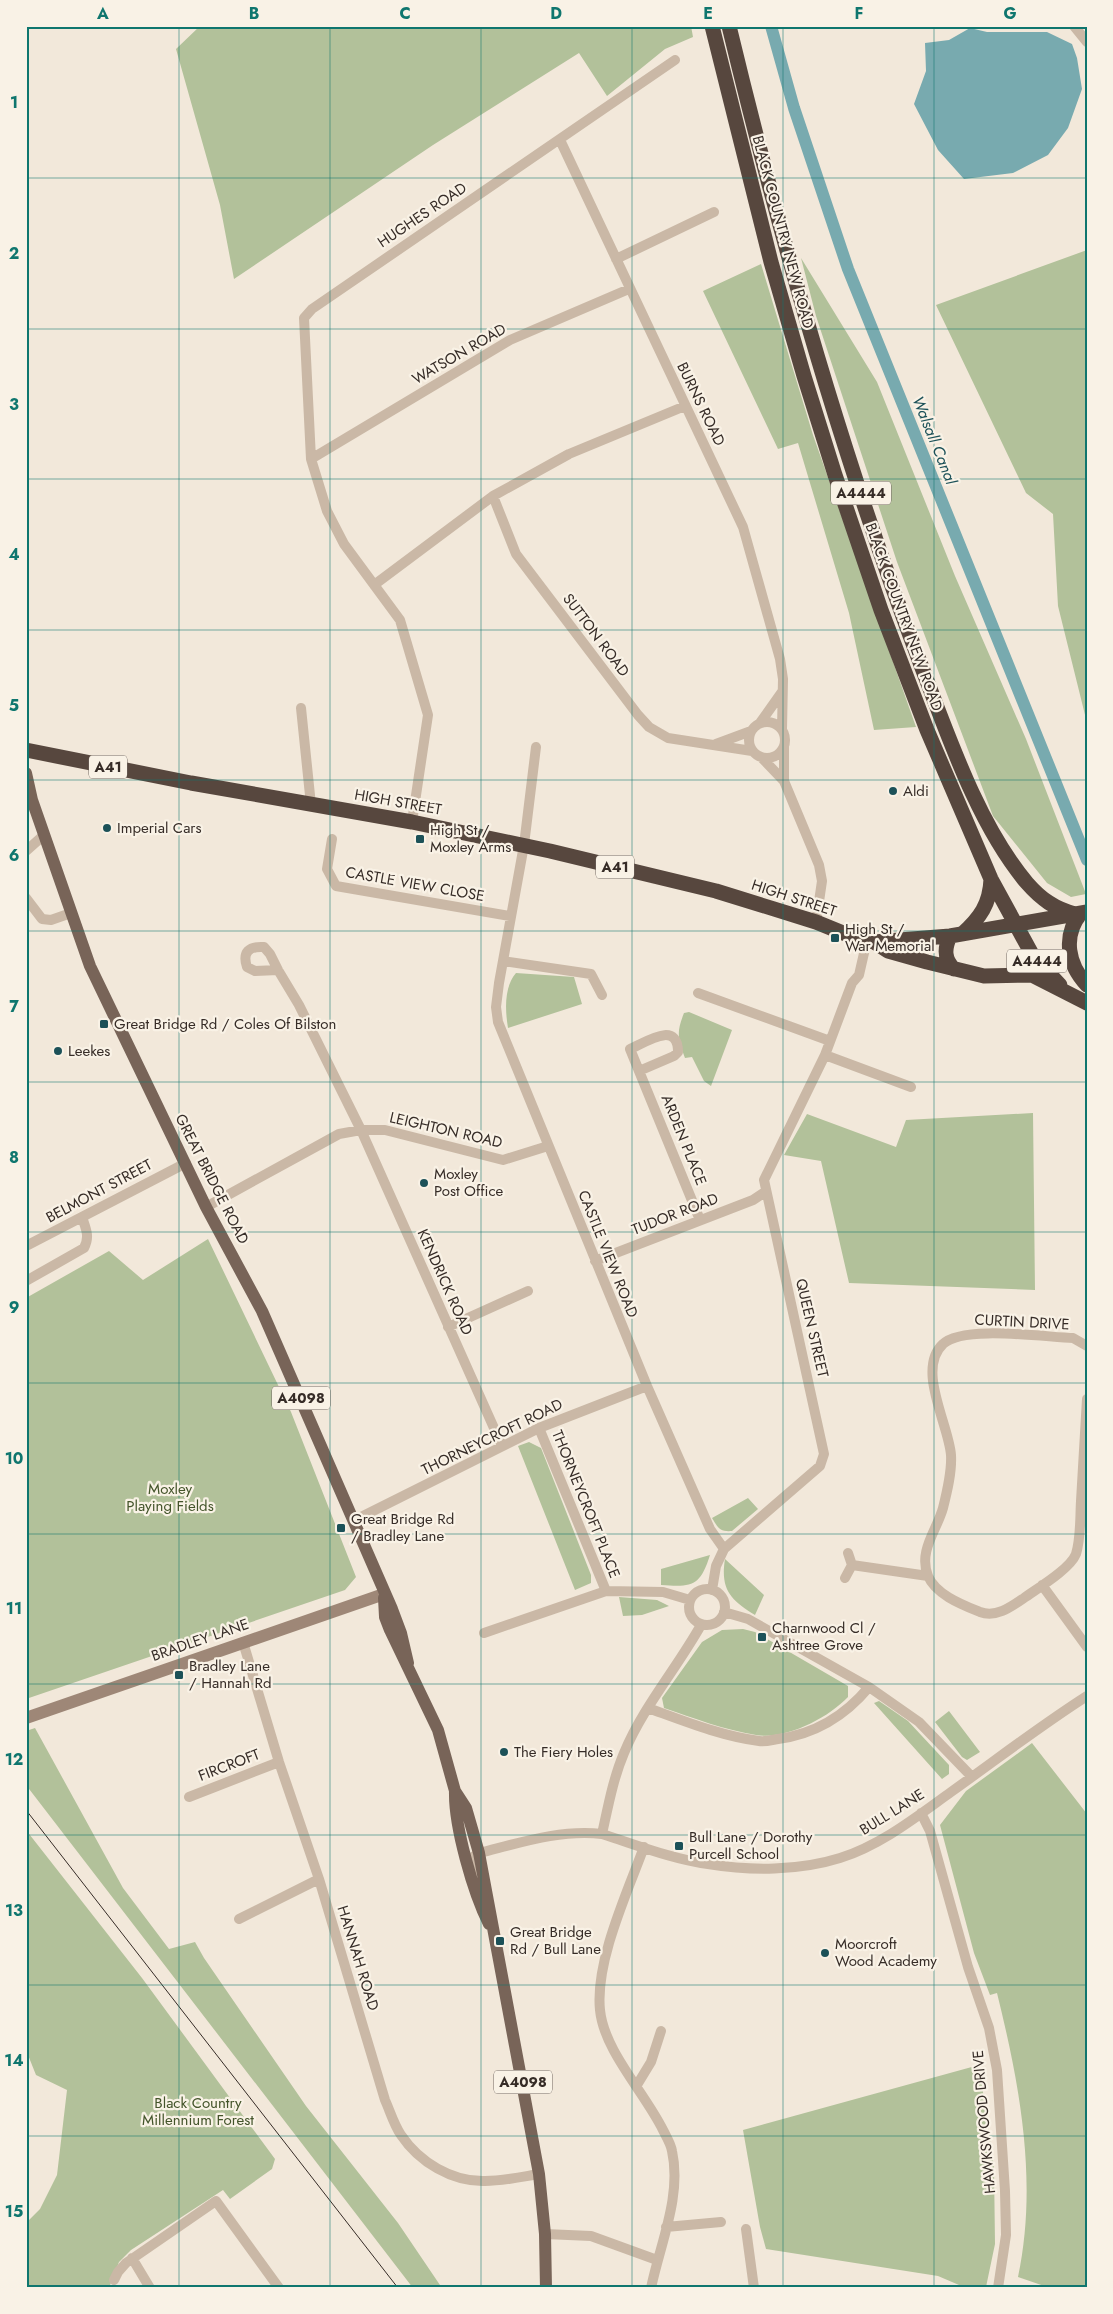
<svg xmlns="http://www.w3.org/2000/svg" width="1113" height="2314" font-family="Jost,sans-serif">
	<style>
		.green { fill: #b2c19a }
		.water { fill: #78aaaf }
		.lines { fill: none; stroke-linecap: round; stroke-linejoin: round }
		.canal { stroke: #78aaaf; stroke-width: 12 }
		.street { stroke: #cab8a6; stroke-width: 10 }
		.secondary { stroke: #9e8777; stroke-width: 12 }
		.primary { stroke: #786458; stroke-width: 12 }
		.highway { stroke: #57473e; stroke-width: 15 }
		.tram { stroke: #362c27; stroke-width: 1 }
		.grid { fill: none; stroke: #0f766e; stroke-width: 1; stroke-opacity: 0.55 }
		.poi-dot { fill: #1c5158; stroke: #f9f2e6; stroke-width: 2 }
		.labels { text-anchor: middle; stroke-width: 4.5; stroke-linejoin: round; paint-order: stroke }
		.shield { fill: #f9f2e6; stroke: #706760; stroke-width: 1 }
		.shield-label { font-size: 14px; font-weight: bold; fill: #362c27 }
		.street-label { font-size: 15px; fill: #362c27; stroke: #f9f2e6 }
		.poi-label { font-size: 15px; fill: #362c27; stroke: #f9f2e6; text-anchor: start }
		.park-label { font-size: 15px; fill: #43542a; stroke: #f9f2e6 }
		.water-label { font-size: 16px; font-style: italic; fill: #1c5158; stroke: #f9f2e6 }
		.neatline { fill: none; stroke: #0f766e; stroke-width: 2 }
		.grid-label { font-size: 16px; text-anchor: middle; font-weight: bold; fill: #0f766e }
	</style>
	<rect width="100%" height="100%" fill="#f2e8da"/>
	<path class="green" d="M200,26H691L693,37L665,49L607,96L579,53L433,145L234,279L220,205L176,49Z
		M1087,250V723L1058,606L1053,514L1026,493L936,305Z
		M801,258L877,382L955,576L1026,739L1086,894L1071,897L1047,883L993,816L897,562L816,316Z
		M761,264L813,435L916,727L874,730L849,613L798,443L778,449L703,291Z
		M516,973L574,977L582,1004L508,1028C505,1010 504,987 516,973Z
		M689,1012L732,1030L711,1086L704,1081L692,1057L685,1058C678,1038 676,1033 684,1013Z
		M1033,1113L1035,1290L849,1283L821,1161L784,1155L807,1114L896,1147L906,1120Z
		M208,1239L291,1412L356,1577L345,1590L26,1699V1298L109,1251L143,1280Z
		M529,1442L541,1448L591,1575V1583L575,1590L518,1446Z
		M748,1498L758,1509L732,1531C720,1532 718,1528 712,1518Z
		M710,1555C700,1587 692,1587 661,1585V1569Z
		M725,1559L764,1595L755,1615C731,1600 720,1590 725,1559Z
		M619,1597L657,1600L669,1606L642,1615L623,1616Z
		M743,1629L755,1632L848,1686V1697C828,1718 786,1740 756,1735C725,1730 693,1718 664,1708L662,1698L702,1642L722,1630Z
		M879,1701L908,1721L949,1765V1774L942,1779L874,1703Z
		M949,1711L980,1752L967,1760L962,1757L935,1722Z
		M35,1728L123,1888L169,1949L195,1942L204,1958L306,2106L398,2223L442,2288H413L26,1785V1731Z
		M1032,1743L1087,1814V2288H1050L1018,2277C1038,2182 1020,2086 997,1993L990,1995L974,1953L940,1825L966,1791Z
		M26,1830L142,1978L275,2159L272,2169L230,2199L223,2190L131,2250L119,2262L109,2288H26V2223L40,2209L57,2175L67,2090L36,2075L26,2050Z
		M979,2065L994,2167L995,2244L986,2287L966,2288L938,2276L766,2249L760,2227L743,2130Z"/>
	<path class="water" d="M970,28L987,32H1047L1072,44L1077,58L1082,89L1068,128L1048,155L1013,173L964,179L938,150L914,104L926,71L925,43L949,40Z"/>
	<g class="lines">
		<path class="canal" d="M771,26L794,108L848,269L1087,860"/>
		<path class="street" d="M1074,26L1087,42
			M560,140L743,527L780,659L783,679L782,729
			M616,259L714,212
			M311,459L510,340L629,289
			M493,496L516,554L638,715L649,727L668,738L752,751
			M374,585L493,496L569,454L685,406
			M301,708L311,805
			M749 740a18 18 0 1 1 36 0a18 18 0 1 1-36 0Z
			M760,723L782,692
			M716,744L751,731
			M536,747L524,845L499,983L496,1007L498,1022L647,1386L710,1529L724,1549
			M784,747V781
			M761,757L784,781L819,865L822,881L816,922
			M412,822L428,715L400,620L344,544L327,511L311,459L304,318L312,309L675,60
			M332,839L327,869L336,886L510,916
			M26,851L44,835
			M26,898L42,919L51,920L71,913
			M503,961L591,974L602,995
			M278,970L255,971L247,967C242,952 249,946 264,947L270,954L278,970L299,1005L361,1130L502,1446
			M698,993L830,1041
			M825,1055L911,1087
			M639,1071L674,1056L678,1052C678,1020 646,1042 630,1049L639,1071L700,1220
			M206,1207L339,1134L361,1130H385L503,1160L548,1146
			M26,1246L186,1163
			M595,1261L753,1200L765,1192
			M26,1281L84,1248C90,1237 86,1229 82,1217
			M448,1327L528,1291
			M1087,1346L1073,1338C1044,1337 962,1325 943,1344C916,1369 949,1425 951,1455C952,1472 947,1492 943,1508C937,1530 918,1551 928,1576C936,1595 963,1605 980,1612C996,1618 1011,1607 1024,1598C1038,1588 1070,1569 1076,1554C1081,1538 1080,1518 1081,1501C1083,1467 1085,1433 1087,1399
			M539,1428L606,1591
			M353,1521L539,1428L647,1386
			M852,1565L928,1576
			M845,1578L852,1565L848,1553
			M1042,1585L1087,1647
			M689 1607a18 18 0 1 1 36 0a18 18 0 1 1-36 0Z
			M712,1590L716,1566L724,1549L820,1466L824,1454L764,1180L825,1055L852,983L859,975L867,940
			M724,1612L748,1619L869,1687L919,1722L972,1777
			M484,1633L606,1591L663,1592L690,1600
			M243,1642L279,1762L319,1879L385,2100C390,2111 394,2125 401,2135C419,2162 452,2182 485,2181C503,2181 521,2177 539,2174
			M648,1708C684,1721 721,1736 759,1741C765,1742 772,1740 778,1739C815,1734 845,1716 869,1687
			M189,1797L279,1762
			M921,1813L930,1831L968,1967L989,2028L997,2070L1005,2191L1006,2235L998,2288
			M602,1834C608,1807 613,1779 624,1753C643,1707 677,1668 701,1625
			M644,1847C627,1893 595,1962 600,2010C604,2051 645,2093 663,2130C666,2136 671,2144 672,2151C682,2196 660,2244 651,2288
			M477,1874L473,1857L479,1853C519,1843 561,1829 602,1834C637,1845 672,1859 708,1864C750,1871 799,1871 840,1858C881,1845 916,1817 951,1792C996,1760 1040,1726 1087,1696
			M239,1919L319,1879
			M637,2085L651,2062L661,2031
			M666,2227L721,2222
			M746,2229L754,2288
			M545,2234L591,2236L657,2260
			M132,2258L150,2288
			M114,2280L118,2272L126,2263L216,2201L279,2288"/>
		<path class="secondary" d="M26,1718L384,1594"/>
		<path class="primary" d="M26,773L32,800L90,966L206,1207L262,1311L392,1609L401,1633L408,1663
			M384,1598L385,1617L390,1630L438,1730L455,1791L466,1808L479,1853L539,2174L545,2234L546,2288
			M455,1791C454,1826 473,1892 489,1924"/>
		<path class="highway" d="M712,26L771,262L804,376L835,475L881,610L927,730L991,879L1033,956L1060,985
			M729,26C781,242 842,457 921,665C948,735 978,825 1027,883C1041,899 1055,909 1075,914
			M26,750L191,783L412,822L550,851L716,891L816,922L843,933L874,942L888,951L927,962L984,976L1032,975L1087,1003
			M1081,913C1062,936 1068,965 1087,985
			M962,934C980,918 990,904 991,879
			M950,936C944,949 944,959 954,969
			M874,942L950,936L1087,912"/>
		<path class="tram" d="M26,1810L398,2288"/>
	</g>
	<path class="grid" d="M179,26V2288M330,26V2288M481,26V2288M632,26V2288M783,26V2288M934,26V2288M26,178H1087M26,329H1087M26,479H1087M26,630H1087M26,780H1087M26,931H1087M26,1082H1087M26,1232H1087M26,1383H1087M26,1534H1087M26,1684H1087M26,1835H1087M26,1985H1087M26,2136H1087"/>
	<g class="poi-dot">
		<circle cx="893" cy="791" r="5"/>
		<circle cx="107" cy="828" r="5"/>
		<rect x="415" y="834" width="10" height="10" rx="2.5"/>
		<rect x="830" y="933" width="10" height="10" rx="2.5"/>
		<rect x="99" y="1019" width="10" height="10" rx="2.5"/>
		<circle cx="58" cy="1051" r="5"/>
		<circle cx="424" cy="1183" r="5"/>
		<rect x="336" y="1523" width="10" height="10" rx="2.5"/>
		<rect x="757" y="1632" width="10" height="10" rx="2.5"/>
		<rect x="174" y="1670" width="10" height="10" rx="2.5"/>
		<circle cx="504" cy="1752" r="5"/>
		<rect x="674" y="1841" width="10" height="10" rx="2.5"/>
		<rect x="495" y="1936" width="10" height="10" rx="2.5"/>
		<circle cx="825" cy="1953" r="5"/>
	</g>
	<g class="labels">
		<g class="shield">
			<rect x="831" y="481.5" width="60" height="23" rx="4"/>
			<rect x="89" y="755.5" width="38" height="23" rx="4"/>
			<rect x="596" y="855.5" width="38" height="23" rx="4"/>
			<rect x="1007" y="949.5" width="60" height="23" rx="4"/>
			<rect x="272" y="1386.5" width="58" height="23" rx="4"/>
			<rect x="494" y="2070.5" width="58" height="23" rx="4"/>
		</g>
		<g class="shield-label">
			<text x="861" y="498">A4444</text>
			<text x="108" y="772">A41</text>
			<text x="615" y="872">A41</text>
			<text x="1037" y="966">A4444</text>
			<text x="301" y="1403">A4098</text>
			<text x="523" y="2087">A4098</text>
		</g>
		<g class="street-label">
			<text transform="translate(422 215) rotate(-34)" y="5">HUGHES ROAD</text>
			<text transform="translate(783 232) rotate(75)" y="5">BLACK COUNTRY NEW ROAD</text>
			<text transform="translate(459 354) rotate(-30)" y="5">WATSON ROAD</text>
			<text transform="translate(701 404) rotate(64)" y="5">BURNS ROAD</text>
			<text transform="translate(904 617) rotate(70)" y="5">BLACK COUNTRY NEW ROAD</text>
			<text transform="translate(596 635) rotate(53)" y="5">SUTTON ROAD</text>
			<text transform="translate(398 802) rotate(10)" y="5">HIGH STREET</text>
			<text transform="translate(415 884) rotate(10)" y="5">CASTLE VIEW CLOSE</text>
			<text transform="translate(794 898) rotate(18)" y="5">HIGH STREET</text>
			<text transform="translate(446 1130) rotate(13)" y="5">LEIGHTON ROAD</text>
			<text transform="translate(684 1140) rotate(68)" y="5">ARDEN PLACE</text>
			<text transform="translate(212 1179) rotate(63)" y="5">GREAT BRIDGE ROAD</text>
			<text transform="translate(99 1191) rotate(-28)" y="5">BELMONT STREET</text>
			<text transform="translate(675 1214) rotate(-21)" y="5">TUDOR ROAD</text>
			<text transform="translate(608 1254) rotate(68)" y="5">CASTLE VIEW ROAD</text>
			<text transform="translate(445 1282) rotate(66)" y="5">KENDRICK ROAD</text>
			<text transform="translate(1022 1322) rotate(3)" y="5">CURTIN DRIVE</text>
			<text transform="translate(812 1328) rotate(77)" y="5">QUEEN STREET</text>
			<text transform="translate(492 1437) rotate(-26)" y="5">THORNEYCROFT ROAD</text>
			<text transform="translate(586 1504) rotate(68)" y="5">THORNEYCROFT PLACE</text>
			<text transform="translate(200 1640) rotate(-19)" y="5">BRADLEY LANE</text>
			<text transform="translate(229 1765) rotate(-21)" y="5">FIRCROFT</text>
			<text transform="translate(892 1812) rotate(-32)" y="5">BULL LANE</text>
			<text transform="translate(358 1958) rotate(73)" y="5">HANNAH ROAD</text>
			<text transform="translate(984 2122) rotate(-95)" y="5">HAWKSWOOD DRIVE</text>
		</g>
		<g class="poi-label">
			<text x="903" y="796">Aldi</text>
			<text x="117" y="833">Imperial Cars</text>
			<text x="430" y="835">High St /<tspan x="430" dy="17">Moxley Arms</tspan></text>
			<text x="845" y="934">High St /<tspan x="845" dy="17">War Memorial</tspan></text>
			<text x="114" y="1029">Great Bridge Rd / Coles Of Bilston</text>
			<text x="68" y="1056">Leekes</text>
			<text x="434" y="1179">Moxley<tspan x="434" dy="17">Post Office</tspan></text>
			<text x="351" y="1524">Great Bridge Rd<tspan x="351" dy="17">/ Bradley Lane</tspan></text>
			<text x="772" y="1633">Charnwood Cl /<tspan x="772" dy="17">Ashtree Grove</tspan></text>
			<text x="189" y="1671">Bradley Lane<tspan x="189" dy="17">/ Hannah Rd</tspan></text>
			<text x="514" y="1757">The Fiery Holes</text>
			<text x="689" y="1842">Bull Lane / Dorothy<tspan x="689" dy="17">Purcell School</tspan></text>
			<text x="510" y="1937">Great Bridge<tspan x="510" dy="17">Rd / Bull Lane</tspan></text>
			<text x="835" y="1949">Moorcroft<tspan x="835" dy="17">Wood Academy</tspan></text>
		</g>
		<g class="park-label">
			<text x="170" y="1494">Moxley<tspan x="170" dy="17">Playing Fields</tspan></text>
			<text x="198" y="2108">Black Country<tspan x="198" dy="17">Millennium Forest</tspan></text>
		</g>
		<g class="water-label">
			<text transform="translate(935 440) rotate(68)" y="6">Walsall Canal</text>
		</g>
	</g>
	<rect width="1113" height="2314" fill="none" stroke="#f9f2e6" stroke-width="55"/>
	<rect x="28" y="28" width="1058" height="2258" class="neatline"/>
	<g class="grid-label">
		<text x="103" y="19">A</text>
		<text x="254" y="19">B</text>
		<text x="405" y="19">C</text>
		<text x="556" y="19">D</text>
		<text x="708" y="19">E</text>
		<text x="859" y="19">F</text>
		<text x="1010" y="19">G</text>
		<text x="14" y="108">1</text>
		<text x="14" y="259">2</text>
		<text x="14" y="410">3</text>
		<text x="14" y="560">4</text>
		<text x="14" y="711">5</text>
		<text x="14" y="861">6</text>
		<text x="14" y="1012">7</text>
		<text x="14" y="1163">8</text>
		<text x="14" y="1313">9</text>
		<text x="14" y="1464">10</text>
		<text x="14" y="1614">11</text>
		<text x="14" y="1765">12</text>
		<text x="14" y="1916">13</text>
		<text x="14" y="2066">14</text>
		<text x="14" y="2217">15</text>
	</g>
</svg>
